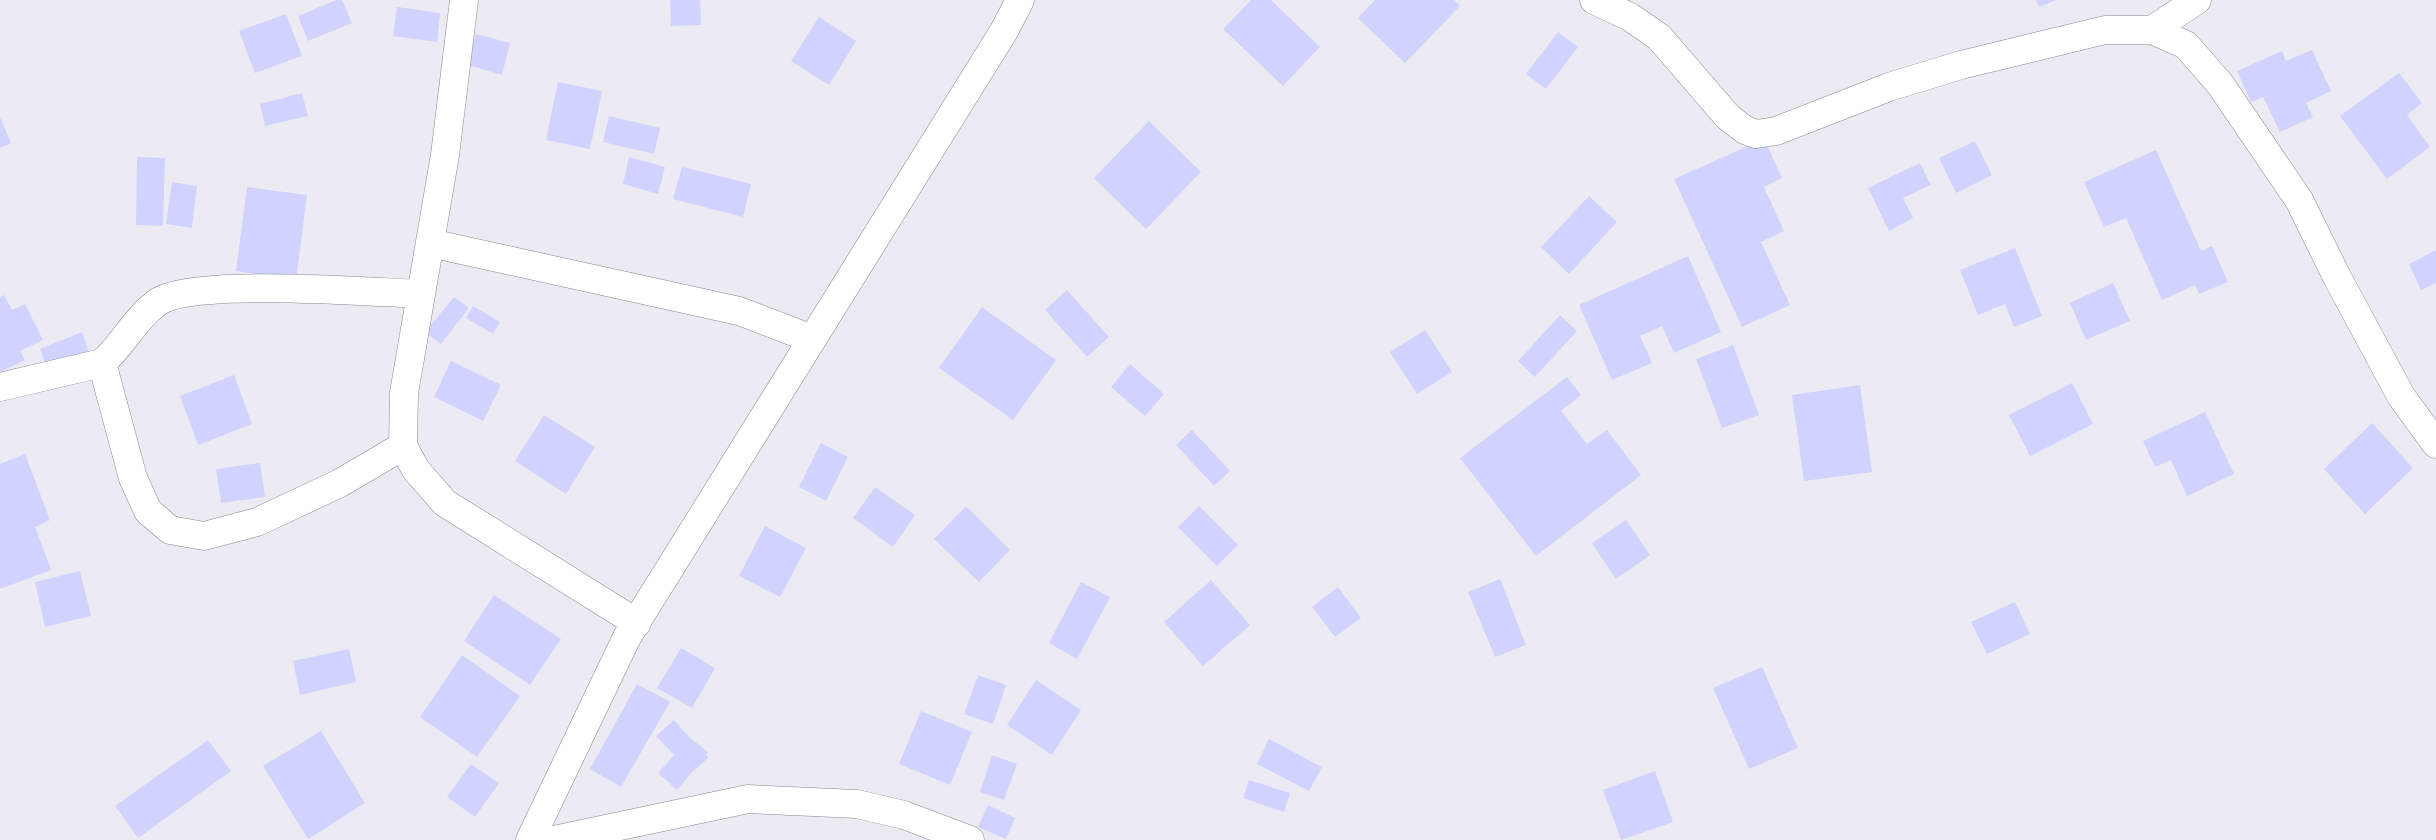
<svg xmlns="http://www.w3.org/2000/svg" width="2436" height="840" font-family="Overpass,sans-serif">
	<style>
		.building { fill: #d1d2fe }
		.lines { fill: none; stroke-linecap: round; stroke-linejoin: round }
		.street-casing { stroke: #87868d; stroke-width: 29 }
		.street { stroke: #fff; stroke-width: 28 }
	</style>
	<rect width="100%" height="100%" fill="#ecebf3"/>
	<path class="building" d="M336,0H342L352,23L308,41L298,16Z
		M670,0H700L701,25L671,26Z
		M1251,0H1271L1320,47L1283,86L1223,29Z
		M1375,0H1454L1460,6L1405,63L1358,18Z
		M2036,0H2056L2039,7Z
		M397,7L440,13L437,42L393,36Z
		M286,14L302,56L255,73L239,31Z
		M819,17L856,41L829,85L791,61Z
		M1558,32L1578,47L1546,89L1526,74Z
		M476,34L510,43L502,75L468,65Z
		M2312,50L2331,91L2306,103L2313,117L2280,132L2263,97L2251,102L2237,71L2282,51L2286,61Z
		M2399,73L2422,103L2407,115L2430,147L2387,179L2340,116Z
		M558,82L602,91L590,149L546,140Z
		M302,93L308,116L265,126L260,104Z
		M609,116L660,128L654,154L603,142Z
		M0,117L11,143L0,148Z
		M1149,121L1201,172L1146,229L1094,178Z
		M1764,139L1782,178L1764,187L1784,231L1761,242L1790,305L1742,327L1674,179Z
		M1975,141L1992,175L1956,193L1939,158Z
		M2156,150L2201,251L2212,246L2228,282L2199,294L2195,285L2162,300L2126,218L2104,227L2084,182Z
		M137,157L165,158L163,226L136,225Z
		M629,157L665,167L658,194L623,184Z
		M1920,163L1931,185L1903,198L1913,218L1889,231L1868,188Z
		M682,167L751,184L743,217L673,199Z
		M172,182L197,186L192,228L166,224Z
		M247,187L307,195L296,280L236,271Z
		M1589,196L1617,222L1569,274L1541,247Z
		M2015,248L2042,316L2014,327L2005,304L1978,315L1960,270Z
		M2436,250V283L2421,290L2409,264Z
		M1688,256L1721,332L1674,353L1662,326L1640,336L1652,363L1612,380L1579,305Z
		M2113,283L2130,321L2086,340L2070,303Z
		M1067,290L1109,337L1087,357L1045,310Z
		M4,295L12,310L25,304L43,340L20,351L25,360L0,372V297Z
		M454,297L469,308L441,344L425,332Z
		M473,306L500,322L493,334L466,318Z
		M982,307L1056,360L1013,420L939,368Z
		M1560,315L1577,331L1535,377L1518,361Z
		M1425,330L1452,372L1417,394L1390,352Z
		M82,332L89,352L47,368L40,349Z
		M1733,345L1759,415L1722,428L1696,359Z
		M451,361L501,385L483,421L434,397Z
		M1130,364L1164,394L1145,416L1111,387Z
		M234,375L252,424L198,445L180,396Z
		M1567,377L1581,395L1561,411L1587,444L1607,430L1641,475L1536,556L1460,458Z
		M2072,383L2093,424L2030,456L2009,415Z
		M1860,385L1872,472L1804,481L1792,395Z
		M2205,412L2234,474L2187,496L2171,460L2155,467L2143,441Z
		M544,415L595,447L566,494L515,461Z
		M2372,423L2413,468L2365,514L2324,469Z
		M1192,430L1230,471L1214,486L1176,445Z
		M821,443L848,457L826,501L799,487Z
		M25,454L50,520L35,527L51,570L0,589V464Z
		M260,463L265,497L221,503L216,469Z
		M875,487L915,515L893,547L853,518Z
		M966,506L1010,550L979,582L934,539Z
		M1199,506L1238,545L1217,566L1178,527Z
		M1626,520L1650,555L1616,579L1592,543Z
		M765,526L806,548L780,597L739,576Z
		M80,571L91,616L45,627L35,582Z
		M1500,579L1526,645L1495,657L1468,592Z
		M1211,580L1250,625L1203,666L1164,622Z
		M1081,582L1110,597L1077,659L1049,643Z
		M1338,587L1361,618L1335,637L1312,607Z
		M494,595L561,639L530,685L464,641Z
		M2015,602L2030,634L1987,654L1971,622Z
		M681,648L715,668L692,708L657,688Z
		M349,649L356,682L300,695L293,661Z
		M462,655L520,696L477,757L420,717Z
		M1762,667L1798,748L1749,769L1713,688Z
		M978,675L1006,685L993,724L964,714Z
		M1036,680L1081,710L1052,755L1007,725Z
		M637,684L670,702L621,787L590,769Z
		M921,711L972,732L950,785L899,764Z
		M674,720L689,737L708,752L706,755L708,758L691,773L677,790L658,773L674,755L656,736Z
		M321,731L365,803L308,839L263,766Z
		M1269,739L1322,767L1309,791L1257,764Z
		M208,740L231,771L138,838L115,806Z
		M992,755L1017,764L1004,800L980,792Z
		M471,764L499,783L475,817L447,797Z
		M1655,771L1673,822L1621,840L1603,790Z
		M1249,780L1290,793L1284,812L1243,798Z
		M988,805L1015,818L1006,839L978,827Z"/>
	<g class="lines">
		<defs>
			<path id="street" d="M464,0L445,155L404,393L403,446L416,470L445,503L637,623
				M1594,0L1630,17L1659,37L1728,117L1745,130L1756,134L1776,131L1889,87L1961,65L2105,30H2152L2186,45L2220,84L2299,200L2337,277L2401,396L2436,444
				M2152,30L2197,0
				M430,243L739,311L812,339
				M102,363L133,478L148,511L170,530L204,536L257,522L340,483L403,446
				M0,387L102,363C123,345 135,318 158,302C192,278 372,292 421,294
				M530,840L627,637L1004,31L1020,0
				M554,840L748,799L857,804L904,815L970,840"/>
		</defs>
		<use href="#street" class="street-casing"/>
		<use href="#street" class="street"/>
	</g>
</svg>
